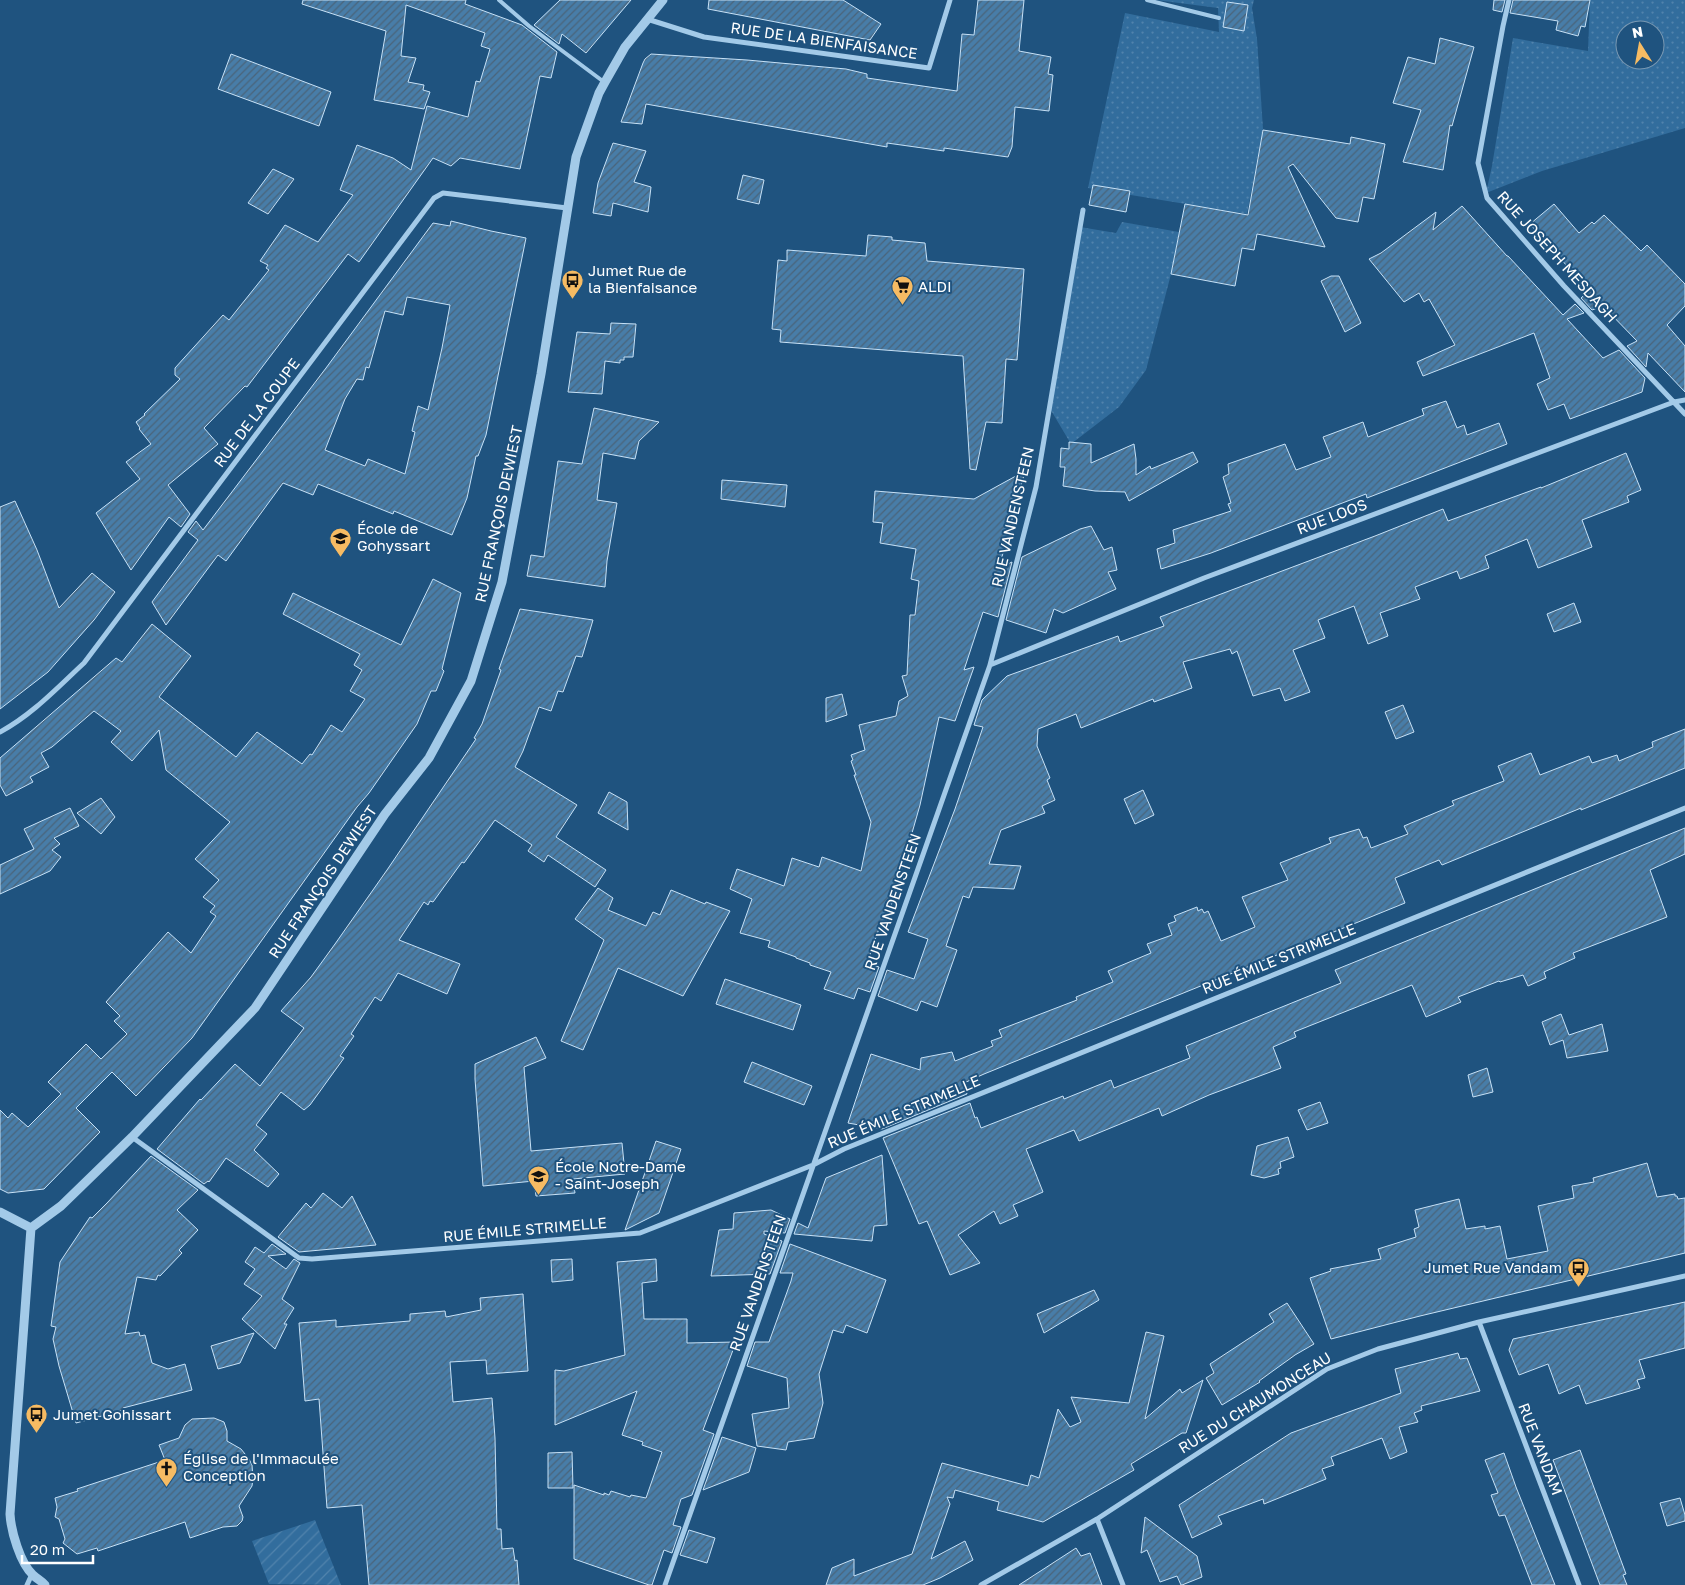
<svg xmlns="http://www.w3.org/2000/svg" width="1685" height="1585" font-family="'Golos Text',sans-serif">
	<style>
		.grass { fill: url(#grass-dots); fill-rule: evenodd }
		.garden { fill: url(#garden-furrows) }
		.building { fill: url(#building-hatch); stroke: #c7e1f6; fill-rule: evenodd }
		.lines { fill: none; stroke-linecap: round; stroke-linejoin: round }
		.service { stroke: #a3cae8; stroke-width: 4 }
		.minor { stroke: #a3cae8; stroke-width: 5 }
		.tertiary { stroke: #a3cae8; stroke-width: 9 }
		.labels { text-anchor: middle; stroke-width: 4; stroke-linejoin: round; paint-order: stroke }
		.street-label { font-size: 15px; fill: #fff; stroke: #1f537f }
		.poi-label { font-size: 15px; fill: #fff; stroke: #1f537f; text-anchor: start }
	</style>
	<defs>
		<pattern id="grass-dots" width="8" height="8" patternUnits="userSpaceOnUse" patternTransform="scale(1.25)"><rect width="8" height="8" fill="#326d9d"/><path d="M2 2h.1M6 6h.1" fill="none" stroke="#5183ac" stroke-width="1.8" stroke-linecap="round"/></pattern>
		<pattern id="garden-furrows" width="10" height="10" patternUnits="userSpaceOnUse" patternTransform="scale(1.25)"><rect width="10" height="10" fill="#326d9d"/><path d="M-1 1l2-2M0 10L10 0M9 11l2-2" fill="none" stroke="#5183ac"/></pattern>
		<pattern id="building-hatch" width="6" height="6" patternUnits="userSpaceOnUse" patternTransform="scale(1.25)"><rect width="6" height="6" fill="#487da8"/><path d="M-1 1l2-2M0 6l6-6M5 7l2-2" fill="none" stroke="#4a647a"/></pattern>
	</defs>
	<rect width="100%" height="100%" fill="#1f537f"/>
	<path class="grass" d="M1156,0H1254L1252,8L1257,39L1263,129L1247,214L1088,188L1125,13L1219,32L1218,8Z
		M1590,0H1685V128L1542,171L1486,193L1492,166L1513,38L1588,51ZM1625,30H1655V60H1625Z
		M1122,222L1179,232L1171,274L1146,370L1119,407L1071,444L1049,407L1080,227L1116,233Z"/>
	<path class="garden" d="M315,1520L341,1585L269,1584L252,1541Z"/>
	<path class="building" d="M303,0H466L465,4L522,25L557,52L551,78L540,76L520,169L460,158L451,166L433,158L359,262L348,254L247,387L245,386L204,428L218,444L168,485L190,514L181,527L169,517L131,570L96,513L140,479L126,462L151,444L139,429L140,428L136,422L145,415L144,414L180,379L175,375V368L223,315L229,320L269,270L266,268L268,265L260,261L285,225L318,242L353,195L340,190L357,145L393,158L411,170L427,106L468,117L476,81L480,82L490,49L481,46L485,33L406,5L401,56L416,58L408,82L424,85L423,90L430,92L424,109L374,100L386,31L302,4Z
		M560,0H631L586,53L562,34L559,44L534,25Z
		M709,0H843L881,24L870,40L708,9Z
		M978,0H1024L1019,51L1051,57L1048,74L1053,75L1049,111L1015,107L1012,147L1008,157L944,148V151L887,143V147L646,104L642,124L621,122L643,63L645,59L651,54L747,60L846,69L867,74V78L957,91L962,34L974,35Z
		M1494,0H1505L1502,12L1493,10Z
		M1513,0H1590L1585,27L1581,26L1578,36L1556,30L1558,21L1510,13Z
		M1227,2L1248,5L1244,31L1223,27Z
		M1440,38L1474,47L1452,126L1450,125L1443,170L1403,162L1421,110L1393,103L1408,57L1435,64Z
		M231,54L331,92L319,126L218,89Z
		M1263,130L1350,144L1351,137L1385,144L1374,199L1363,197L1358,222L1336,218L1293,164L1288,167L1325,247L1257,234L1254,250L1242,248L1235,286L1171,274L1185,204L1248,215Z
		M613,143L646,151L634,182L651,187L648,212L613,203L611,216L593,213L598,183Z
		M273,169L294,179L268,214L248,203Z
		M743,175L764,180L759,204L737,199Z
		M1093,185L1130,191L1126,212L1089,205Z
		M1554,204L1579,233L1592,222L1594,224L1604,215L1641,251L1647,245L1685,284V306L1667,325L1685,346V392L1648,353L1646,367L1627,346L1637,341L1603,306L1592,310L1581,298L1589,291L1530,224Z
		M1462,206L1507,256H1508L1563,315L1575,304L1584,313L1567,319L1603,358L1619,350L1645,378L1642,392L1570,419L1564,404L1548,410L1537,384L1550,378L1534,333L1423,376L1417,362L1455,345L1429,299L1424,302L1419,293L1404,302L1369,259L1381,253L1436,212L1433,230Z
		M451,221L491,231L526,238L486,435L478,456H476L467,498L452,535L394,511L393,514L318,484L313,495L283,483L226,561L218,555L166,625L152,602L198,540L188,532L196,521L203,530L326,368L433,223L450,226ZM407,297L450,305L442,348L428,410L418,406L412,431L415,432L405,474L368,459L365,466L325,450L345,399L357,379L363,380L366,367L369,368L385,311L403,315Z
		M868,235L892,237V240L925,243L927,261L1024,269L1017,360L1006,359L1002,423L986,422L976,470L970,469L963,356L780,342L781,330L772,329L778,260L787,261V250L866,256Z
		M1331,276H1339L1361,323L1345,332L1321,281Z
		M611,323L636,324L633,357H624V360H620V363L605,361L602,394L568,392L577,332L610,334Z
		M1446,401L1457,428L1464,425L1467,435L1499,423L1507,444L1367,498L1366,494L1211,553L1161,569L1157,549L1175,543L1173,530L1231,511L1228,504L1231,503L1223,477L1229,474L1228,464L1285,444L1296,470L1331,457L1323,437L1363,422L1368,437L1424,415L1422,409Z
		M594,408L659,422L639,441L635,459L603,453L597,500L617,503L607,561L605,587L527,576L531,555L544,557L558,461L582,464Z
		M1069,442L1091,444V463L1134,444L1136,459V475L1150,466L1151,469L1193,452L1198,462L1129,501L1125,492L1095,491L1063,486L1065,467H1060L1061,448L1069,449Z
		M1626,453L1641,490L1627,496L1629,502L1582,520L1592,547L1538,568L1527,539L1485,556L1489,568L1460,579L1457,571L1415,587L1420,599L1380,613L1388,636L1368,644L1354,606L1318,620L1325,638L1293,650L1310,692L1285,701L1280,688L1253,696L1237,651L1232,654L1230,649L1183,662L1192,688L1154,702L1153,699L1081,728L1076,714L1038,729L1037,746L1050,778L1047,780L1055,800L1042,806L1045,813L1001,830L989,864L1021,866L1014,889L973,887L969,898L963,896L946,946L957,950L937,1007L921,1001L917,1011L878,996L887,970L914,979L928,939L908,932L955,809L983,727L974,725L982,700L1007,676L1118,636L1120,642L1164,626L1160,617L1375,536L1443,509L1448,521L1541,487V488Z
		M1025,471L999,568L1012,562L998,617L983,612L964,670L974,667L955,721L939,717L920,805L886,924L881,923L867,963L879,967L870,992L858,988L854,999L824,989L831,972L810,965V963L796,958V957L768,947L770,941L740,933L752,899L730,889L737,869L784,886L792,858L819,867L822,857L861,871L871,822L854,775H856L851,761L853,760L851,755L865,750L859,725L896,716L899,701L908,696L902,676L907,675L910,615H915L919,581L911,579L916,549L880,543L883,523L873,522L875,491L974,499Z
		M722,480L787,485L785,507L721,499Z
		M15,501L37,550L59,608L92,573L115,592L94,620L48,672L0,709V507Z
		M1091,526L1104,550L1112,547L1117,570L1108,572L1116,589L1063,613L1054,609L1046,633L1006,620L1022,557L1080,529Z
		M433,579L461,593L442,669L444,671L436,691H431L417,724L369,793L357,807L192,1038L136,1096L112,1072L76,1108L100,1132L44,1189L8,1193L0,1189V1110L8,1118L12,1113L28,1127L61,1094L48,1082L86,1044L101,1059L127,1034L114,1021L120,1016L106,1002L168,932L191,953L216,916L210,912L215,906L203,897L219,880L195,859L230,822L166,770L159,730L132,761L111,742L121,731L94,711L52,747L41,753L49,767L30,777L33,782L6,796L0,785V758L116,658L122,662L152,624L191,656L159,697L236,757L257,732L302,764L310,754L312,755L331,725L342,732L365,699L350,691L362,670L354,665L360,654L283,614L293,593L401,645Z
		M1574,603L1581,622L1554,632L1547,614Z
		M520,609L593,620L582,657L576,656L563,692L558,691L551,711L539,707L523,751L515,767L577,805L556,837L606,870L595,887L548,855L544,862L528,851L532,845L495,820L464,863L462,862L433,902L430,901L428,905L424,902L399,940L460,964L447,994L398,973L381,1001L375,997L351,1034L354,1036L340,1056L344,1058L310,1105L304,1110L281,1092L256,1125L267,1134L254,1150L279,1174L268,1187L226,1158L209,1182L208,1181L204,1184L157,1149L200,1099L201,1100L235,1064L260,1086L304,1028L281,1011L311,977L335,944L387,870L476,739L474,738L482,724L501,670L499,669Z
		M842,694L847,715L826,722V698Z
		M1403,705L1414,732L1396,739L1385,712Z
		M1685,729V768L1581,810V808L1442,865L1439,860L1395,878L1405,903L984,1074L964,1083L967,1094L882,1129L848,1123L871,1054L920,1070L921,1058L952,1052L955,1061L993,1046L991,1041L1002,1037L999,1030L1077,1000L1076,997L1113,982L1108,971L1151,953L1147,944L1172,935L1168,924L1176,921L1174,916L1197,907L1198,911L1202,909L1204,913L1208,911L1221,941L1255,927L1242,897L1288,880L1280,863L1331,843L1329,838L1359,829L1363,838L1367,837L1371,848L1408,834L1404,826L1454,805L1452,801L1504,781L1498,766L1531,753L1540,775L1589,756L1592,763L1617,755L1619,761L1653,747L1652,742Z
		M1143,790L1154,815L1135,824L1124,799Z
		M609,792L627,802L628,830L598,813Z
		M101,798L115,817L101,834L77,813Z
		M70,808L79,826L54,838L60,844L52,850L61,857L50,871L0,894V865L34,849L24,829Z
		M1685,828V854L1650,870L1667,917L1573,953L1575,958L1544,972L1546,978L1528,986L1523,975L1500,982L1499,981L1458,997L1461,1002L1426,1017L1412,985L1294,1032L1296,1037L1273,1047L1281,1068L1209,1095L1162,1116L1159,1108L1079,1141L1074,1130L1026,1149L1043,1192L1013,1205L1018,1216L1000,1224L994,1211L958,1235L980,1263L950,1275L927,1221L919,1224L883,1138L970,1103L975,1118L977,1117L981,1128L1063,1096L1064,1099L1111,1080L1114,1088L1190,1058L1186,1046L1341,983L1335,970Z
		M598,888L613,898L608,910L646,926L653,912L660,915L671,890L705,904L706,902L730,911L683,996L618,968L583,1050L561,1041L604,940L575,919Z
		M725,979L801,1005L793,1030L716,1004Z
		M1561,1014L1569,1035L1602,1024L1608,1051L1567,1058L1563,1040L1550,1045L1542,1022Z
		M536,1037L546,1058L524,1067L531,1151L622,1143L625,1174L573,1179L575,1193L536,1196L534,1181L483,1186L475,1079V1064Z
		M752,1062L812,1086L804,1105L744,1082Z
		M1487,1068L1493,1092L1473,1097L1468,1075Z
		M1320,1102L1328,1123L1307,1130L1298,1110Z
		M1288,1137L1294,1157L1280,1162L1281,1168L1278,1169L1279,1174L1264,1178L1251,1175L1257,1146Z
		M656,1141L681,1149L659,1213L625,1230Z
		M882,1155L887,1225L874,1226L872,1241L794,1234L798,1223L808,1228L826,1178Z
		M151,1156L198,1190L177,1210L198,1230L179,1250L182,1253L160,1276L158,1275L156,1280L137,1277L125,1334L139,1332L140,1336L145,1335L152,1363L168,1369L185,1364L192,1390L123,1408L124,1410L76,1423L59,1366L53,1339L56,1327L51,1326L60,1262L90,1217L92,1218L107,1203Z
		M1647,1163L1657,1197L1675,1194V1196H1677L1678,1199L1685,1198V1253L1420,1316L1331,1339L1310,1278L1331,1271L1330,1269L1381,1259L1378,1249L1416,1237L1414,1229L1419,1227L1415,1210L1459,1199L1466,1229L1485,1226V1229L1500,1226L1507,1259L1548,1251L1538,1206L1574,1198L1572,1186L1594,1182L1593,1178Z
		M323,1193L342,1208L352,1196L376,1245L299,1252L278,1237L306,1203L311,1208Z
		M771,1210L790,1219L785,1233L764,1231V1234L782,1241L770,1274L711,1276L719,1230L733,1229L734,1213Z
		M272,1244L286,1254L268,1256L286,1269L294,1259L300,1263L282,1299L294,1308L284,1324H287L275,1349L242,1319L262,1296L244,1284L255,1269L245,1262L255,1247L264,1253Z
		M790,1244L886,1280L867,1333L846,1325L843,1333L833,1330L819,1374L823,1403L814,1438L788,1442L786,1450L757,1446L752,1414L789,1408L787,1378L747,1366L755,1342H769L791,1281L793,1273H780Z
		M572,1259L573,1280L552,1282L551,1260Z
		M656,1259L657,1281L642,1283L644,1319H687V1343L736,1342L703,1430L714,1434L692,1495L681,1499L673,1525L681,1527L672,1553L664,1550L652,1585H649L574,1559V1485L604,1495V1493L609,1495L611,1491L630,1497L631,1495L646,1498L662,1452L642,1445L643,1442L622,1435L637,1391L555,1425V1370L564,1371L625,1355L617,1262Z
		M1094,1290L1099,1300L1044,1333L1037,1314Z
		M523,1294L528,1371L487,1374L486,1360L450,1362L453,1402L492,1398L495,1438L497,1529H501L502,1549L513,1548L515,1561L517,1560L519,1585H369L362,1505L327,1508L319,1399L305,1401L299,1323L336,1320V1327L410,1321V1314L445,1311L446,1317L481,1310L480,1298Z
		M1685,1302V1348L1639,1360L1645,1378L1637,1380L1640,1388L1586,1404L1579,1385L1559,1394L1548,1364L1519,1375L1509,1350L1513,1339Z
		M1287,1303L1314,1344L1295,1355L1259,1381L1260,1382L1222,1405L1206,1378L1214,1373L1210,1364L1274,1322L1269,1314Z
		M1146,1332L1164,1336L1145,1419L1180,1389L1182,1393L1203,1380L1186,1433H1182L1131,1464L1134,1470L1043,1522L997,1510L999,1502L955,1490L953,1498L947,1497L950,1504L931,1559L965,1541L973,1560L940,1578L923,1585H826L832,1568L854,1559V1576L912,1554L942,1463L1028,1486L1031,1475L1039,1478L1058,1409L1070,1427L1081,1422L1071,1397L1129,1403Z
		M254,1333L240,1363L218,1369L211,1346Z
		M1458,1353L1460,1359L1467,1358L1480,1391L1421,1406L1422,1410L1414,1413L1418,1422L1399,1427L1407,1452L1390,1459L1382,1438L1331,1457L1334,1465L1322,1469L1326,1479L1264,1504L1263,1499L1218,1516L1222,1524L1192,1538L1179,1505L1291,1433L1401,1393L1395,1369Z
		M214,1418L224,1422L227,1431V1441L241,1449L249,1459L252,1465L253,1479L252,1486L239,1506L243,1517L242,1521L237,1526L223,1527L190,1538L185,1522L98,1551L97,1548L77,1554L63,1543L65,1539L59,1519L55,1517L57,1507L55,1498L78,1491L77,1489L165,1460L159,1445L179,1438L185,1425L192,1419Z
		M722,1437L756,1448L749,1472L703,1490Z
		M1580,1450L1626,1574L1623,1575L1627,1585H1600L1553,1460Z
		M572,1452L573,1488H548V1453Z
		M1504,1453L1516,1487L1555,1585H1532L1505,1515L1499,1516L1491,1495L1498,1493L1485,1460Z
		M1680,1498L1685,1515V1521L1667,1526L1660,1503Z
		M1145,1517L1197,1556L1202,1577L1182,1585H1181L1177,1576L1160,1582L1147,1550L1141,1553Z
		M689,1530L715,1538L707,1563L680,1555Z
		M1076,1548L1081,1556L1090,1553L1102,1585H1019Z"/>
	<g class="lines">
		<path class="service" d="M499,0L529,26L604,82
			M1147,0L1219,18"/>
		<path class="minor" d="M1509,0L1503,26L1478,163L1487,198L1564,286L1685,414
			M647,19L704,37L929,68L950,0
			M990,665L1204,578L1674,402L1685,400
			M0,732C32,715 58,687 84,663L434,198L443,193L567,208
			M132,1137L299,1258L312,1259L640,1233L813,1165L844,1149L1685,808
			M1479,1322L1579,1585
			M1097,1519L1123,1585
			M27,1585L32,1574
			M665,1585L990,665L1036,487L1083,210
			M981,1585L1097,1519L1327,1369L1378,1349L1479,1322L1685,1276"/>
		<path class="tertiary" d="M0,1212L31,1228
			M31,1228L61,1206L132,1137L255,1008L385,814L429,758L471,681L502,582L541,374L576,157L599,93L605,82L625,47L663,0
			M31,1228L10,1514C11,1531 20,1563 33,1575C37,1579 42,1581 45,1585"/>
	</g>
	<defs>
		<symbol id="bus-pin" viewBox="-11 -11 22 30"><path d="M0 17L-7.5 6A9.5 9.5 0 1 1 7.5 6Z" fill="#f6bb63" stroke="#1f537f"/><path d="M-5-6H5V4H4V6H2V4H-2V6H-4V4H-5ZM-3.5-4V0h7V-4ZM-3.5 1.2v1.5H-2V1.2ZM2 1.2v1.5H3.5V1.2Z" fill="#111"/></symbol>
		<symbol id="supermarket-pin" viewBox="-11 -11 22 30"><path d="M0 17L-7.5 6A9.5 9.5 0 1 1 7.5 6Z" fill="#f6bb63" stroke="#1f537f"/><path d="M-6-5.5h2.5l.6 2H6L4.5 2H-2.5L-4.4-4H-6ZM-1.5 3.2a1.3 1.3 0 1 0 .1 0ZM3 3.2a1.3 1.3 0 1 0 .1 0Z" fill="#111"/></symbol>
		<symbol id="school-pin" viewBox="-11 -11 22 30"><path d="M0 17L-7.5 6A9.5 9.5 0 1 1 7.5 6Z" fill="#f6bb63" stroke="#1f537f"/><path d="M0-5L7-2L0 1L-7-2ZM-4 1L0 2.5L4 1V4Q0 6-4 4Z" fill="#111"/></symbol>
		<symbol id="church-pin" viewBox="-11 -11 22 30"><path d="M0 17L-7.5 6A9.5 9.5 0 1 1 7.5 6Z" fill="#f6bb63" stroke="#1f537f"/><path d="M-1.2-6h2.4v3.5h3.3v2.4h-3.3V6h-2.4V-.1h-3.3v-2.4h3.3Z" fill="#111"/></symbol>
	</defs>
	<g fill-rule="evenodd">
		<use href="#bus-pin" x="560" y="268" width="25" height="34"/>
		<use href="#supermarket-pin" x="890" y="274" width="25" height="34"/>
		<use href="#school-pin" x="328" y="526" width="25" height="34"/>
		<use href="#school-pin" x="526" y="1164" width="25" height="34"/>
		<use href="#bus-pin" x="1566" y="1256" width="25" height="34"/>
		<use href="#bus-pin" x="24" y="1402" width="25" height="34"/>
		<use href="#church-pin" x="154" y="1456" width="25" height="34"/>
	</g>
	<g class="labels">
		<g class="street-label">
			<text transform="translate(824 41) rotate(8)" y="5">RUE DE LA BIENFAISANCE</text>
			<text transform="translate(1557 257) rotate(48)" y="5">RUE JOSEPH MESDAGH</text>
			<text transform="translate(257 413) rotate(-53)" y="5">RUE DE LA COUPE</text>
			<text transform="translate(499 514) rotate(-78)" y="5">RUE FRANÇOIS DEWIEST</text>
			<text transform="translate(1013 517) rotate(-77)" y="5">RUE VANDENSTEEN</text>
			<text transform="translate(1332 517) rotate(-21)" y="5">RUE LOOS</text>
			<text transform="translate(323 882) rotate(-56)" y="5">RUE FRANÇOIS DEWIEST</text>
			<text transform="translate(893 902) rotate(-71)" y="5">RUE VANDENSTEEN</text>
			<text transform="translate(1279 959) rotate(-22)" y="5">RUE ÉMILE STRIMELLE</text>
			<text transform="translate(904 1112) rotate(-23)" y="5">RUE ÉMILE STRIMELLE</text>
			<text transform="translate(525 1230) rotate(-5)" y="5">RUE ÉMILE STRIMELLE</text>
			<text transform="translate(758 1283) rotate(-71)" y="5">RUE VANDENSTEEN</text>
			<text transform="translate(1255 1403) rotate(-32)" y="5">RUE DU CHAUMONCEAU</text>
			<text transform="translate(1540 1449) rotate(69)" y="5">RUE VANDAM</text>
		</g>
		<g class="poi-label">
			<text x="588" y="276">Jumet Rue de<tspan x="588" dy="17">la Bienfaisance</tspan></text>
			<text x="918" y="292">ALDI</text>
			<text x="357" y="534">École de<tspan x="357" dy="17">Gohyssart</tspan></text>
			<text x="555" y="1172">École Notre-Dame<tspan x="555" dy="17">- Saint-Joseph</tspan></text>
			<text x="1562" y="1273" text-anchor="end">Jumet Rue Vandam</text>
			<text x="53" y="1420">Jumet Gohissart</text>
			<text x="183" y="1464">Église de l'Immaculée<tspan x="183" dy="17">Conception</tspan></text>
		</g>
	</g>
	<g transform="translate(1640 45) rotate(349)"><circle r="24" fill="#1f537f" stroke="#7998b2"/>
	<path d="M0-4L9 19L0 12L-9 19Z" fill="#f6bb63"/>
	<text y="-8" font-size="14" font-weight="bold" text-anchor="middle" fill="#ffffff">N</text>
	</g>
	<path d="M22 1555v8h71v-8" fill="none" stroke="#ffffff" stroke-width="2.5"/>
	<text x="30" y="1555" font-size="15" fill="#ffffff" stroke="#1f537f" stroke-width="4" paint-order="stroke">20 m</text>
</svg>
